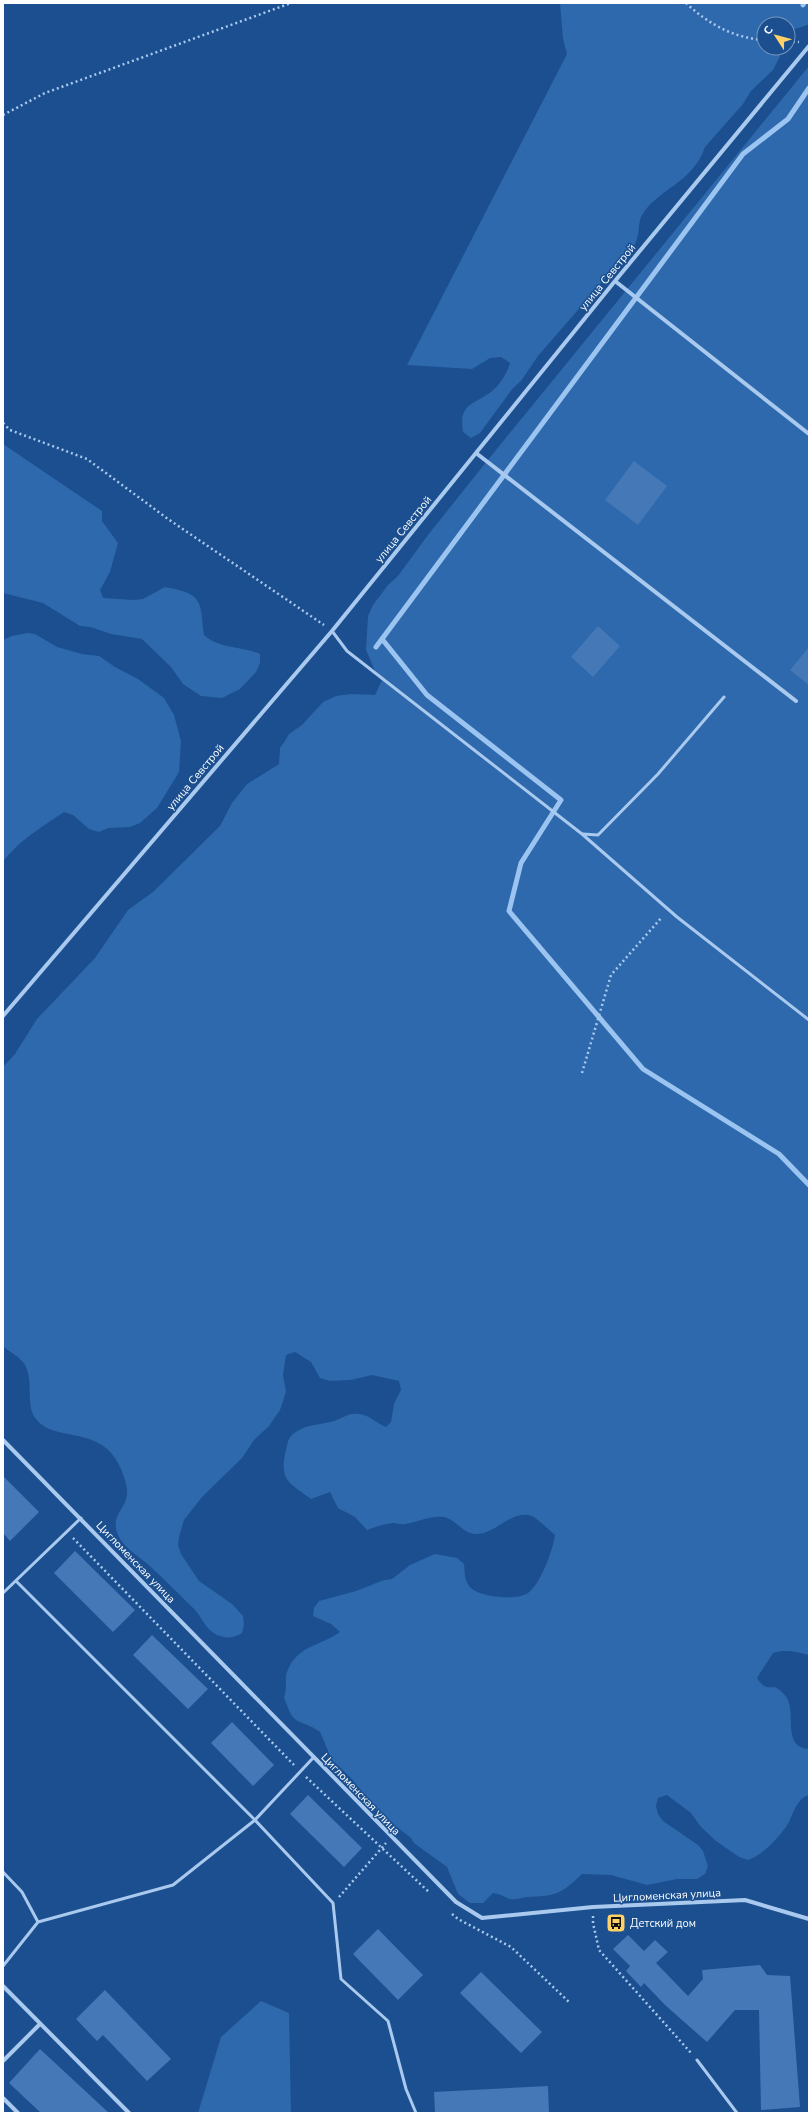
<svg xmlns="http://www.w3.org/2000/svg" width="812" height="2116" font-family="'Nunito Sans',sans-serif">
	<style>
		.green { fill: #2e69ad }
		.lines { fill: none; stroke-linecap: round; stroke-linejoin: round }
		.stream { stroke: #9cc4f0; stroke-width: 5 }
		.building { fill: #4478b7 }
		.path { stroke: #a9c9ee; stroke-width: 2.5; stroke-dasharray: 2 3; stroke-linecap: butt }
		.lane { stroke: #a9c9ee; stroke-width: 3 }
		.street { stroke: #a9c9ee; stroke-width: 4 }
		.labels { text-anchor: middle; stroke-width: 3; stroke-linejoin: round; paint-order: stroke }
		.street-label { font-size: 11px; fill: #fff; stroke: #1b4f8f }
		.poi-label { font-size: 11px; fill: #fff; stroke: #1b4f8f; text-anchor: start }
	</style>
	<rect width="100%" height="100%" fill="#1b4f8f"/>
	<path class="green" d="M560,3H809V24C802,28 795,27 788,33V24H764V48H781L780,56L773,70L751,91L743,104L705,147C693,184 656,189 641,217C638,224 640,234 635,244L538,356L521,381L513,388L480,433L471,438L463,432C459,405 470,406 488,394C498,388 507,374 510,363L501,357L490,358L472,369L407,365L567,54L563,39Z
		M809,66V1655C796,1652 786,1649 773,1653L757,1678C762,1686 765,1688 775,1687C781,1691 787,1695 789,1703C794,1718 784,1748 809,1749V1795C795,1799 793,1817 786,1827C776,1840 764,1854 748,1860L739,1857L716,1841L701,1827L691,1813L667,1795L658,1798L656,1806L658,1814L663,1821L698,1845L703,1851L708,1866L705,1874L697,1879H677L647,1885L611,1875L582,1874C560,1895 556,1896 526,1897C522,1898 515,1900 510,1899C504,1897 501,1894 493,1893L483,1903H470L458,1894L447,1867L414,1843L411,1838L380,1814L351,1778L332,1760L320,1732C297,1716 295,1730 284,1697C288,1687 284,1680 287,1672C297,1645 319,1647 340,1632L331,1624L313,1616L314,1608L319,1601L356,1591L384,1580L392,1579L410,1565L435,1554L457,1558L464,1564C465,1572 464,1580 470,1587C478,1597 517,1601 528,1593C540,1585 553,1550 555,1535C550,1531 537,1518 532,1516C511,1509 496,1535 475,1534C462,1533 457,1520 444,1517C431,1515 418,1522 405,1524C402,1525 397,1523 393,1523C384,1524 375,1527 367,1530L355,1517L338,1508L330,1492L311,1499C288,1482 279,1480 286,1450C288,1444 287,1439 293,1434C304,1425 317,1425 330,1422C340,1420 348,1412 359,1414C370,1415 377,1424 386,1427L391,1422L394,1404L401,1390L399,1381L372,1375L351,1380L330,1381L320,1378L311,1362L295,1352L286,1355L283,1375L286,1392L280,1410L269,1426L254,1440L242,1458L202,1497L184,1520L179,1537L178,1545L181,1554L199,1581L232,1604L243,1616L244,1625L242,1633C234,1638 227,1639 217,1635C204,1629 201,1614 191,1606C178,1593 165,1580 152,1568C141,1557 124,1549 118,1535C110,1516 125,1510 127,1495C128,1484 121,1467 115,1458C93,1426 54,1442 36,1419C24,1405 36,1376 22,1361C17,1355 9,1352 3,1346V1067L15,1054L37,1019L95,958L128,910L153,892L220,826L232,803L247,784L279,764L280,748L285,741L289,734L302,725L323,702L336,696L351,694L375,695L383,678L375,671L366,650L368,616L373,605L388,585L398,576L428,535L483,466Z
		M3,444L102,511V521L118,543L110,572L100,590L103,598L134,600L143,599L165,587C204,594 200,601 204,635C219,649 242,646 260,654V663L256,672L240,689L222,698L201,696L183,684L171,667L142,639L111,634L90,627L80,626L43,603L3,593Z
		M28,633L35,634L57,647L82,654L99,656L115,667L138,679L164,698L174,715L181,741L179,772L157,808L140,823L130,827L108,828L99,832L89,829L73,815L64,812C43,826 17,842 3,862V640L12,636Z
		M261,2001L289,2013L291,2113H198L221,2037Z"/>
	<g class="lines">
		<path class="stream" d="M803,5L804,3
			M382,639L427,695L561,800L521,863L509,911L643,1069L779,1154L809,1185
			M376,647L743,154L788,119L809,88"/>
	</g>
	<path class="building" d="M634,461L667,486L638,525L605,500Z
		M598,626L620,646L593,677L571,657Z
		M809,647V685L790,670Z
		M3,1476L39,1512L10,1541L3,1533Z
		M75,1551L135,1610L113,1632L54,1573Z
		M152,1635L208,1689L188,1709L133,1655Z
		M232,1722L274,1765L253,1786L211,1743Z
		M308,1795L362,1848L344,1867L290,1814Z
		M378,1929L423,1975L398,2000L353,1954Z
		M628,1935L644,1951L655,1940L668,1952L656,1963L688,1996L703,1979L702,1970L760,1965L767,1975L790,1976L800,2107L761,2110L759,2010H735L707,2042L665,2005L644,1983L641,1987L626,1971L630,1966L613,1949Z
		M481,1972L542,2032L521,2053L460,1993Z
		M105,1990L171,2059L147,2081L103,2035L97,2041L76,2019Z
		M40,2049L109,2113H41L9,2083Z
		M548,2086L549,2113H435L434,2092Z"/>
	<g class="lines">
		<path class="path" d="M686,3C708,24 734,38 764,40
			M788,41L799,42
			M3,115L45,93L291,3
			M3,423L10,430L87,459L168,519L324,625
			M582,1073L611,975L662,917
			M73,1538L294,1765
			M306,1777L430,1893
			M339,1897L386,1843
			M452,1914L458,1919L511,1947L569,2002
			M593,1916V1923L599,1950L691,2053"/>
		<path class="lane" d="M332,631L347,651L582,834L677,917L809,1020
			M583,834L598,835L658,774L724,697
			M16,1581L255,1820L333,1903L341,1979L388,2021L406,2089L416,2113
			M3,1593L81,1518
			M3,1872L22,1892L38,1922L3,1966
			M38,1922L173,1885L255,1820L313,1758
			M697,2060L737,2113"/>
		<path class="street" d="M615,281L809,434
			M476,453L796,701
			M3,1016L332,631L615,281L809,46
			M3,1440L456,1902L482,1918L593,1907L745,1900L809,1919
			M3,1986L129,2113
			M3,2061L40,2024
			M3,2098L18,2113"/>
	</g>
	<defs>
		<symbol id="bus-square" viewBox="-11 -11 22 22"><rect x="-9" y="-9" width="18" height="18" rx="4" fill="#ffd166" stroke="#1b4f8f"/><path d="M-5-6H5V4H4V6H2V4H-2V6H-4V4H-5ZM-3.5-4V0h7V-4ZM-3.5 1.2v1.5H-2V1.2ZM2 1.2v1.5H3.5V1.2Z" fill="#111"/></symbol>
	</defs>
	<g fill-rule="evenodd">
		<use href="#bus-square" x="605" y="1912" width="22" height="22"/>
	</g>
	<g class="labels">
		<g class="street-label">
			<text transform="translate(607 277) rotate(-51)" y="4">улица Севстрой</text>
			<text transform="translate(403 529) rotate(-51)" y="4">улица Севстрой</text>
			<text transform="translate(195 777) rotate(-50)" y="4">улица Севстрой</text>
			<text transform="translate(136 1562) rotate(46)" y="4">Цигломенская улица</text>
			<text transform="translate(361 1794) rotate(46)" y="4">Цигломенская улица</text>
			<text transform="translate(667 1895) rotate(-3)" y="4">Цигломенская улица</text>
		</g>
		<g class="poi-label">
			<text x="630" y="1927">Детский дом</text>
		</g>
	</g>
	<rect width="812" height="2116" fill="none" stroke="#ffffff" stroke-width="8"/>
	<g transform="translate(776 36) rotate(306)"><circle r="19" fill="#1b4f8f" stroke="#7695bc"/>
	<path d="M0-3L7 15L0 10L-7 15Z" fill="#ffd166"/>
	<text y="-6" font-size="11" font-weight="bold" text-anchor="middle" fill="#ffffff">С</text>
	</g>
</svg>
